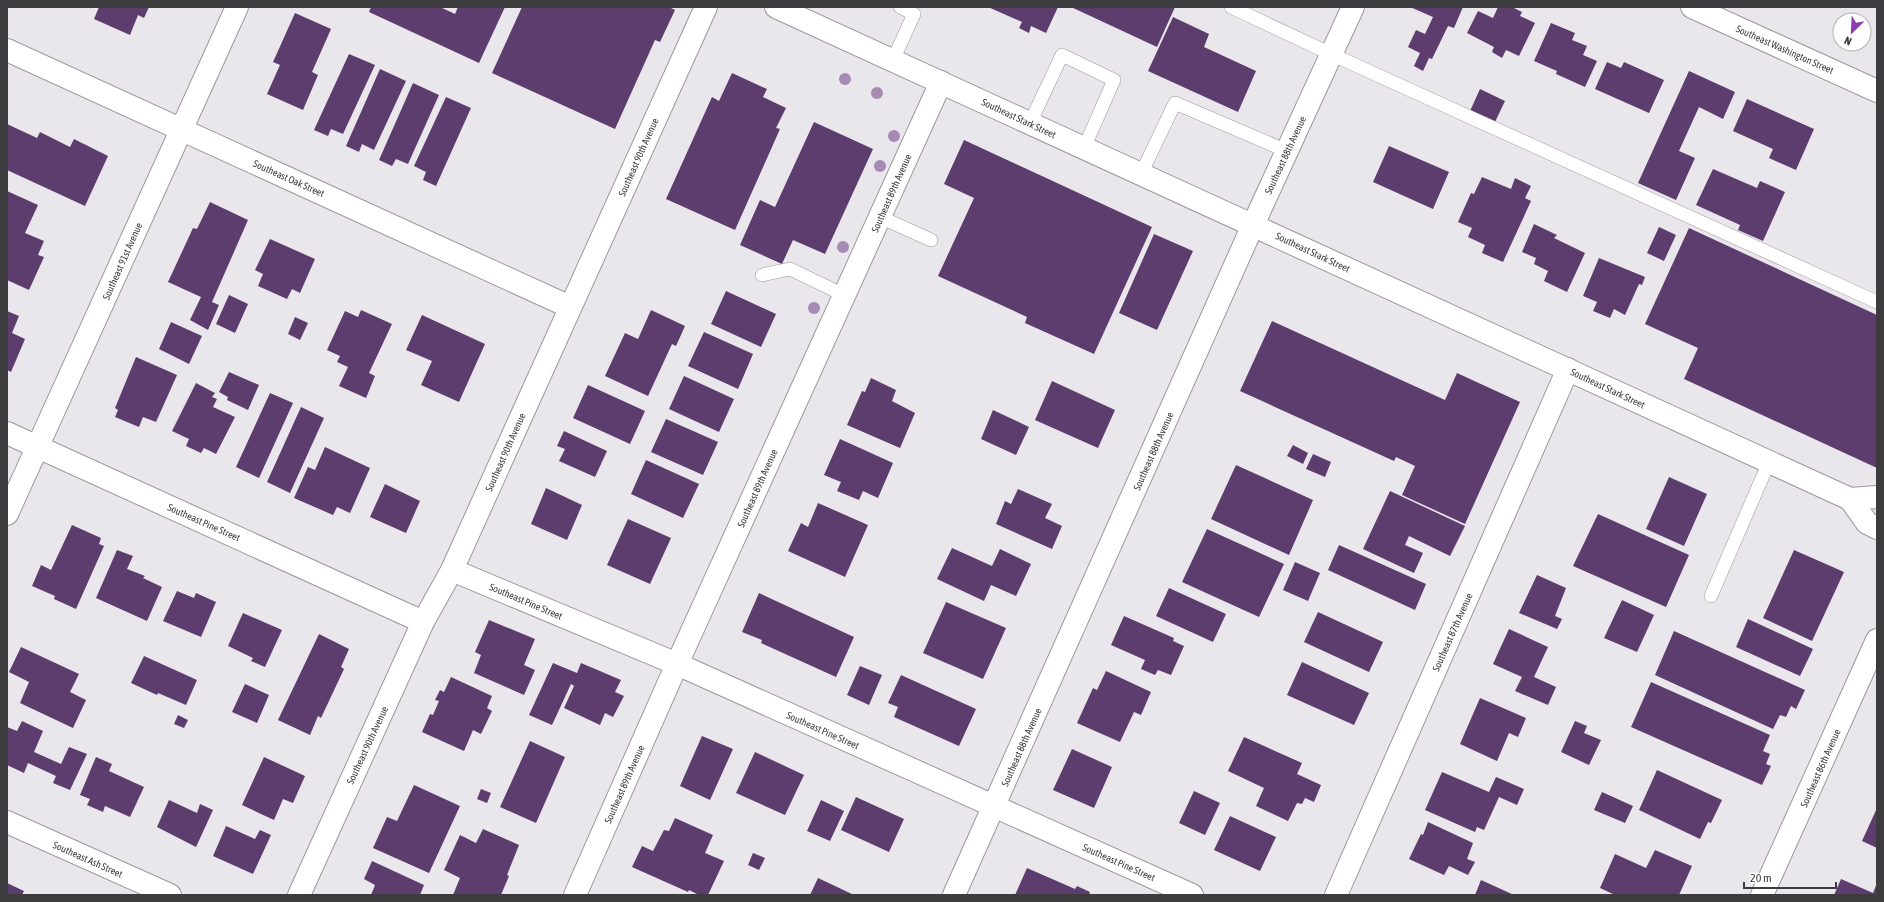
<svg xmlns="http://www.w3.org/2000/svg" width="1884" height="902" font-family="'Asap Condensed',sans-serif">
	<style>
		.building { fill: #5d3c6e }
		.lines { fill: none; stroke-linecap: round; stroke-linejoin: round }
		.lane-casing { stroke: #9b989d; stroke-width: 14 }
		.street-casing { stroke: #9b989d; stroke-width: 24 }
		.secondary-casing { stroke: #9b989d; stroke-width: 24 }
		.lane { stroke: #fff; stroke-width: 13 }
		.street { stroke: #fff; stroke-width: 22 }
		.secondary { stroke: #fff; stroke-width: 22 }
		.tree { fill: #a68bb4 }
		.labels { text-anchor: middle; stroke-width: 4; stroke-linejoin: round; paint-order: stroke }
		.street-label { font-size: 10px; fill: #3c3b3d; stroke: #fff }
	</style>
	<rect width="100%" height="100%" fill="#eae7ec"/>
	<path class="building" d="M99,7H149L144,18L138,15L130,35L94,19Z
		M371,7H440L455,14L458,7H505L479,63L369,12Z
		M522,7H669L675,10L660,42L655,40L615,129L492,73Z
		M988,7H1058L1046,33L1031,26L1029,33L1019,28L1022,22Z
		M1071,7H1175L1157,47Z
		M1410,7H1463L1454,28L1448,26L1432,59L1429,58L1423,71L1414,66L1420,53L1408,47L1416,30L1425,34L1433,17Z
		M1498,7H1512L1522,12L1520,16L1535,23L1519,56L1506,50L1502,58L1492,52L1494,47L1467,33L1478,11L1493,18Z
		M295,13L331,29L312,72L318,75L303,110L267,94L280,65L273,62Z
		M1173,17L1209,34L1204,47L1256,71L1238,112L1148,71Z
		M1551,23L1575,33L1572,40L1587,46L1583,55L1597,61L1585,87L1556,74L1557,71L1534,61Z
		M349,54L375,65L343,134L331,129L328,136L314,130Z
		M1607,62L1621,68L1624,62L1664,80L1649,113L1595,89Z
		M380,69L406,81L374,150L362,144L359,152L346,146Z
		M1689,71L1735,92L1723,119L1699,107L1679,151L1695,158L1676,200L1638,183Z
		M732,73L767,89L763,97L786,108L776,128L780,129L735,230L666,199L712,97L719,101Z
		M413,83L439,95L408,164L396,159L392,166L379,160Z
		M1480,89L1505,101L1495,122L1470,111Z
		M446,97L471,108L436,186L423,180L426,172L414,166Z
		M1747,99L1814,129L1796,170L1769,158L1773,149L1733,131Z
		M814,122L873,149L825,254L793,240L782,264L740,245L760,200L775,207Z
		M7,124L37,138L40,132L70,147L74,139L108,156L85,206L7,170Z
		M964,140L1152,227L1094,354L1025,323L1027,317L938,276L974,198L944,184Z
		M1389,146L1449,172L1433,209L1373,182Z
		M1713,169L1757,188L1760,181L1785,192L1763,241L1738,230L1740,225L1696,205Z
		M1482,177L1511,189L1515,178L1531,186L1525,198L1531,201L1503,262L1482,253L1485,245L1468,237L1472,228L1458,222L1471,193L1474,194Z
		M7,191L38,205L25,233L44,241L38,255L44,257L29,290L7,280Z
		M210,202L248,220L212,302L219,305L208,330L190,320L201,297L168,282L193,228L197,229Z
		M1534,224L1557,235L1554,238L1585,253L1567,292L1544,281L1548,271L1534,264L1536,258L1522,252Z
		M1659,227L1676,235L1664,261L1647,253Z
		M1689,228L1877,315V468L1684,379L1698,348L1645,324Z
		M1154,234L1193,251L1157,330L1119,313Z
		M270,239L315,259L300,293L292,289L287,299L258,286L263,274L255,270Z
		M1599,258L1645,277L1642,285L1639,284L1625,315L1614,309L1610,318L1593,311L1597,302L1583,296Z
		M726,291L776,314L761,347L711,324Z
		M229,295L248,304L235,333L216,324Z
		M361,310L392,324L369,373L375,376L366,398L339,386L348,367L337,362L340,356L327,350L345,311L358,317Z
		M651,310L685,326L676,346L672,344L648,396L605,376L625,333L638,339Z
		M7,311L19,316L12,333L25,339L11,372L7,370Z
		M422,315L485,344L459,402L421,385L432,361L406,350Z
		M295,317L308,323L300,340L288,334Z
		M1272,321L1445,400L1457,373L1520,402L1465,524L1402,495L1415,466L1396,457L1394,461L1240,391Z
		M171,322L202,336L189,364L159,349Z
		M704,332L753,354L738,389L688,366Z
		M136,357L177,375L156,422L143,417L139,427L115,417L118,410L115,408Z
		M229,372L259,385L248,410L227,400L228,397L219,392Z
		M684,376L734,399L719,432L669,409Z
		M871,378L896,390L892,401L915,413L900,448L847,425L862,391L865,392Z
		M1052,381L1115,410L1098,448L1035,420Z
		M196,383L215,393L212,397L217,399L213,407L235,417L216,454L204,448L201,453L186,446L189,439L172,431Z
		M588,385L645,411L630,444L573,418Z
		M270,393L293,403L259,478L236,467Z
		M301,407L324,418L290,493L267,482Z
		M993,410L1029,427L1016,455L981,439Z
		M666,419L718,442L703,475L651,452Z
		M564,431L607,451L595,477L559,461L565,449L557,446Z
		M840,439L893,463L878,498L863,491L859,500L837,491L841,482L824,475Z
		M1293,445L1308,453L1303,464L1287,456Z
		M325,447L370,468L350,513L337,507L333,515L294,498L308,467L315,470Z
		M1313,454L1331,462L1325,477L1306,469Z
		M646,460L699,484L683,518L631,494Z
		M1236,465L1313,500L1289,555L1211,519Z
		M1669,477L1707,494L1684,546L1646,529Z
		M385,484L420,501L406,533L370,517Z
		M546,488L582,505L567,540L531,524Z
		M1018,489L1052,504L1045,518L1062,526L1052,549L996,524L1005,501L1011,504Z
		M1390,491L1465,526L1450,556L1409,536L1405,545L1423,553L1414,573L1363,549Z
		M818,503L868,525L845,577L788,551L801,523L808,527Z
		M1598,514L1689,555L1666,607L1573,566Z
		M628,519L671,538L650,584L607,565Z
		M72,525L101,538L99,544L104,546L76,609L54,599L55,596L32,586L41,565L51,570Z
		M1207,529L1284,564L1259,617L1182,582Z
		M1339,545L1426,584L1415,610L1328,570Z
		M952,548L992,566L1000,549L1031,564L1016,596L991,585L984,601L937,579Z
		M117,550L133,556L127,569L145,576L143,578L162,587L147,621L96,598Z
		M1794,550L1844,572L1812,641L1763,618Z
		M1295,562L1320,573L1308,601L1283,590Z
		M1537,575L1566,588L1555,616L1562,619L1557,629L1519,613Z
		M1169,588L1226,614L1213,642L1156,616Z
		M177,591L194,598L196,593L216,602L201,637L163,621Z
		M759,593L854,637L836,677L761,643L762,640L742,632Z
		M1622,600L1654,615L1637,652L1604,638Z
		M946,602L1006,628L983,679L923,653Z
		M1318,612L1383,642L1369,672L1304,642Z
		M243,613L282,630L265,667L251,661L253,658L228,646Z
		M1124,616L1174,638L1173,641L1184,646L1171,675L1158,670L1155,675L1141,669L1145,660L1111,645Z
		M1748,619L1813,649L1800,676L1736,647Z
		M489,620L535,639L524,665L535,670L524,695L474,673L481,655L475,652Z
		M1509,629L1548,647L1534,677L1556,687L1548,705L1515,691L1522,677L1493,664Z
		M1674,631L1805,690L1796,709L1791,706L1786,717L1780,715L1773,729L1655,675Z
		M319,634L349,649L341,667L344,669L321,718L318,716L310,735L278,720Z
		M21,647L79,674L70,692L86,700L73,728L20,703L29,682L9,672Z
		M144,656L197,680L186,705L158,693L157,695L131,683Z
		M1302,662L1369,693L1354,725L1287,695Z
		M553,663L577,673L581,663L621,680L615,692L624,696L613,717L605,713L600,725L564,708L574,686L571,684L552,725L529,715Z
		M860,666L882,675L869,705L847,695Z
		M1106,671L1151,692L1141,715L1134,712L1120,742L1077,723L1093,688L1097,690Z
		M901,675L976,709L959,746L894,717L898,707L888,703Z
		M451,677L492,696L487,708L492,711L481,734L473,730L464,751L422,732L430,714L433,715L439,701L435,700L440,690L444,692Z
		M1651,682L1770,735L1763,751L1770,754L1766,764L1771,766L1762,785L1631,727Z
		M245,684L269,695L257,723L232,712Z
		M1480,698L1526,718L1518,737L1509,733L1497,761L1460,744Z
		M178,715L188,720L184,728L174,724Z
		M22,721L43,731L34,752L61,764L69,747L87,754L70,790L53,783L56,776L28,763L24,773L7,765V727L17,731Z
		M1575,721L1587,726L1584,733L1601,740L1589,765L1561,752Z
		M702,736L733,749L710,800L680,786Z
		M1244,737L1302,763L1297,774L1321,785L1314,802L1305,798L1302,804L1297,803L1288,821L1256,806L1264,788L1228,771Z
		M530,741L565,757L536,823L500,807Z
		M1072,749L1112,767L1094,808L1053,790Z
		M755,752L804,775L785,815L736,793Z
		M96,757L112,764L109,771L144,787L130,817L105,806L103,812L87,805L90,799L80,795Z
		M264,757L305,776L293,803L283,799L274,820L242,805Z
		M1657,770L1722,800L1711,823L1708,822L1700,839L1639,810Z
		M1442,772L1489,792L1496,777L1524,789L1517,805L1499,797L1484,830L1477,827L1475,832L1425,810Z
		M414,785L460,806L429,873L373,848L387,817L397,821Z
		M481,789L491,793L487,803L477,799Z
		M1194,791L1220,803L1205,835L1179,823Z
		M1602,792L1633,806L1625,823L1594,810Z
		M856,797L904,819L889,852L841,830Z
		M169,800L197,813L200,804L213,810L196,847L157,827Z
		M821,800L844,811L830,841L807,831Z
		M1877,808V848L1862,841Z
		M1230,816L1276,837L1260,871L1214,850Z
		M675,818L713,835L705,853L724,861L708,895H699L689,890L688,892L632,867L642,846L653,851L664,830L669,831Z
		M1428,822L1473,843L1467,859L1475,862L1468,875L1449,866L1444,875L1409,859L1421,834L1423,835Z
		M226,826L255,839L260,830L271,835L253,874L213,856Z
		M483,829L519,845L507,875L509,876L501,895H453L460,878L444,870L460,835L476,843Z
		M1655,850L1692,866L1679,895H1615L1600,888L1615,854L1646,868Z
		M753,853L765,858L759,870L748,865Z
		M372,861L424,885L420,895H371L375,885L364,879Z
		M1027,868L1075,889L1077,886L1090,892L1089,895H1015Z
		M818,878L854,895H810Z
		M1841,879L1873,893L1877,883V895H1834Z
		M1481,880L1514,895H1475Z
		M7,883L24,891L22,895H7Z"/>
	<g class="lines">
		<defs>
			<path id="lane" d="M1231,7L1331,54L1877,302
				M893,60L914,14L900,7
				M1030,123L1062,55L1114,80L1084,148
				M1141,174L1175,103L1287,151
				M880,217L931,240
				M762,275L790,269L844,295
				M1711,596L1769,462"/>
			<path id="street" d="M7,50L570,307
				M7,433L423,622
				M7,514L237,7
				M452,570L677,664L1192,895
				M7,822L170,895
				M299,895L423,622L452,570L706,7
				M575,895L677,664L941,82
				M954,895L1253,225L1353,7
				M1336,895L1568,369
				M1762,895L1877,640"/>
			<path id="secondary" d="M776,7L1850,499L1867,523L1877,528
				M1692,7L1877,91
				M1850,499L1877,497"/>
		</defs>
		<use href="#lane" class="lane-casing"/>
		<use href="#street" class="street-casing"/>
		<use href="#secondary" class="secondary-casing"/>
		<use href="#lane" class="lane"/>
		<use href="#street" class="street"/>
		<use href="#secondary" class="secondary"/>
	</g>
	<g class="tree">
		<circle cx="845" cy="79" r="6"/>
		<circle cx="877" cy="93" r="6"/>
		<circle cx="894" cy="136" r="6"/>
		<circle cx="880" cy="166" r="6"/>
		<circle cx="843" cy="247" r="6"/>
		<circle cx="814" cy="308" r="6"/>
	</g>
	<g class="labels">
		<g class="street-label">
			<text transform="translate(1785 49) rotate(24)" y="4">Southeast Washington Street</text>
			<text transform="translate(1019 118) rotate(25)" y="4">Southeast Stark Street</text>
			<text transform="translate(1285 155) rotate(-65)" y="4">Southeast 88th Avenue</text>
			<text transform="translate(638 157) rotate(-66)" y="4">Southeast 90th Avenue</text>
			<text transform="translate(289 178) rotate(24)" y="4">Southeast Oak Street</text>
			<text transform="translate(891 193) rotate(-66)" y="4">Southeast 89th Avenue</text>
			<text transform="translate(1313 252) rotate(25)" y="4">Southeast Stark Street</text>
			<text transform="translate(122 261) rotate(-66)" y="4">Southeast 91st Avenue</text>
			<text transform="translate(1608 388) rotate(25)" y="4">Southeast Stark Street</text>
			<text transform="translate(1153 451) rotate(-66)" y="4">Southeast 88th Avenue</text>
			<text transform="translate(505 452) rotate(-66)" y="4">Southeast 90th Avenue</text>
			<text transform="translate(757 488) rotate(-66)" y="4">Southeast 89th Avenue</text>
			<text transform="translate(204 522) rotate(24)" y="4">Southeast Pine Street</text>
			<text transform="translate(526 601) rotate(23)" y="4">Southeast Pine Street</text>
			<text transform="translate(1452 632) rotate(-66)" y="4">Southeast 87th Avenue</text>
			<text transform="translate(823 730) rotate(24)" y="4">Southeast Pine Street</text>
			<text transform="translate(367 745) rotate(-65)" y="4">Southeast 90th Avenue</text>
			<text transform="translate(1021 747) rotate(-66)" y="4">Southeast 88th Avenue</text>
			<text transform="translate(1820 768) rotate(-66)" y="4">Southeast 86th Avenue</text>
			<text transform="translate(624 784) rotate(-66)" y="4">Southeast 89th Avenue</text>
			<text transform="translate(88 859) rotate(24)" y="4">Southeast Ash Street</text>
			<text transform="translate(1119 862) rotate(24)" y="4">Southeast Pine Street</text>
		</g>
	</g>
	<rect width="1884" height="902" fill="none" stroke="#3c3b3d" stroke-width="16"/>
	<g transform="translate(1852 32) rotate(204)"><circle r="19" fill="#ffffff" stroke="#b1b1b1"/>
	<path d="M0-3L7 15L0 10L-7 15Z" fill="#8a3eaf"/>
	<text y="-6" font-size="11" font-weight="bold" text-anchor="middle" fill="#3c3b3d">N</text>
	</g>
	<path d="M1744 882v6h92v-6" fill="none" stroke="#3c3b3d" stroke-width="2"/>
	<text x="1750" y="882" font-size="12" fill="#3c3b3d" stroke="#ffffff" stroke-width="3" paint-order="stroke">20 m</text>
</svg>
